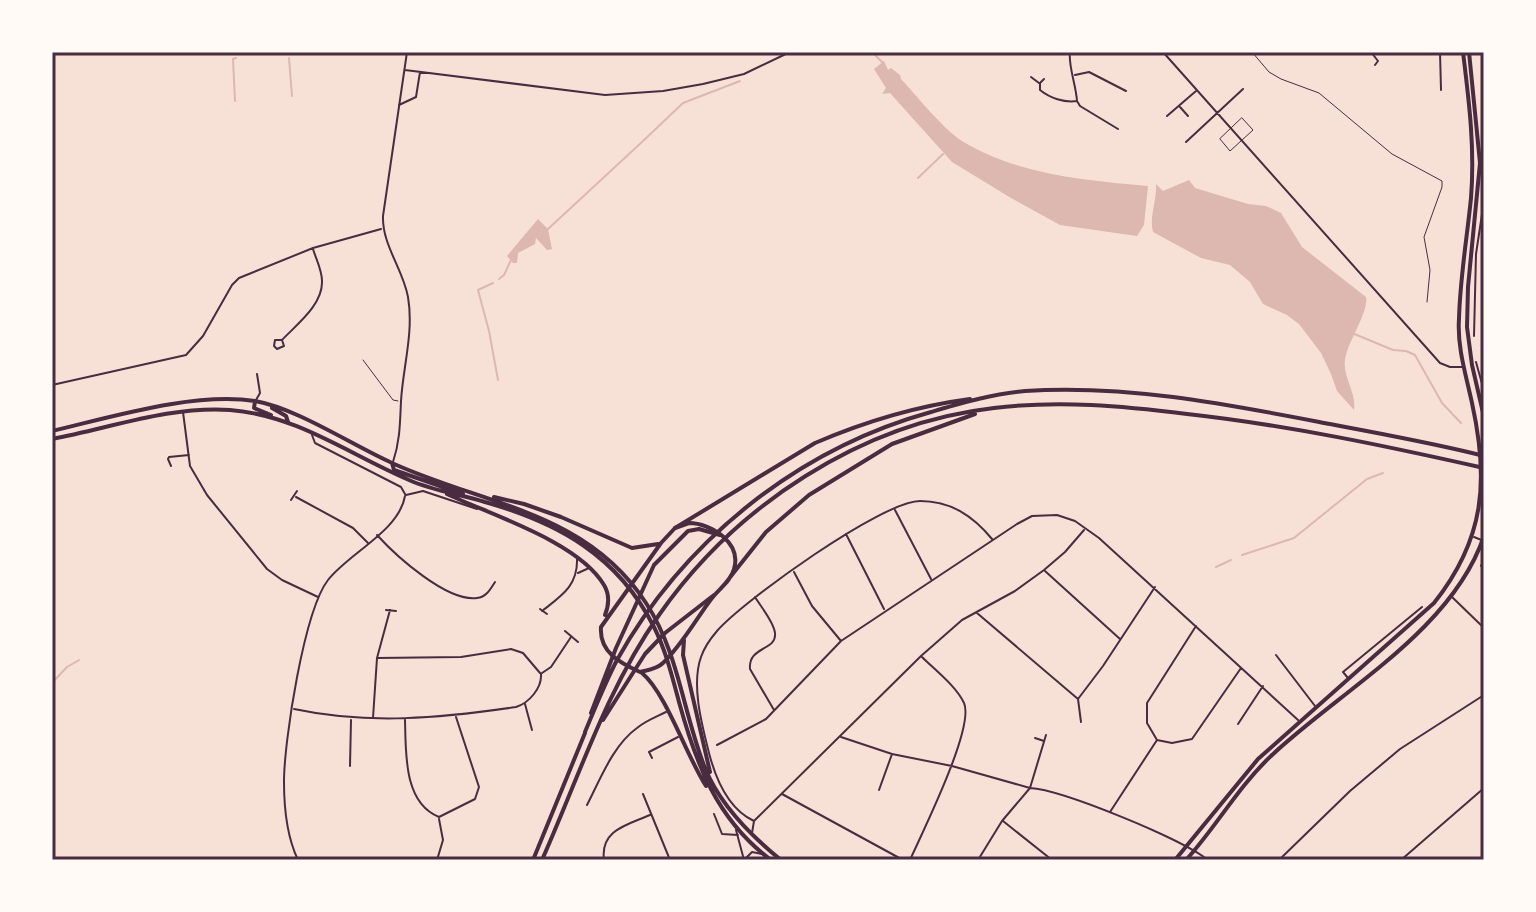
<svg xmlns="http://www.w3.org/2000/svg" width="1536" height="912" font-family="'Fira Sans',sans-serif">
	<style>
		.water { fill: #dcb8b0 }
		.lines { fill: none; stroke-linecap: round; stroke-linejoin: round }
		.stream { stroke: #dcb8b0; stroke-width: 2 }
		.service { stroke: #4a2c40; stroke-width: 1 }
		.minor { stroke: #4a2c40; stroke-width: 2 }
		.trunk { stroke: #4a2c40; stroke-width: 4 }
		.motorway { stroke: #4a2c40; stroke-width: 4 }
		.neatline { fill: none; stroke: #4a2c40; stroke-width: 3 }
	</style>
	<rect width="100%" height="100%" fill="#f7e1d7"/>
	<path class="water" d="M884,61L888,70L891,68L900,75L901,79C917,96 943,129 962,141C1018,175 1085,180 1148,186L1144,225L1137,236L1060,225L1011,198L952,162L890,93L882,94L886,88L874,69Z
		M1189,180L1195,188L1248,204L1266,206L1281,213L1302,247L1366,297C1369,310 1350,339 1346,355C1340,375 1357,391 1354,410L1337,391L1331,374L1321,353L1299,324L1287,315L1263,304L1250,282L1230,265L1201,258L1153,232C1149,217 1157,200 1156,184L1163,191Z
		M538,219L548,229L552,249L547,250L536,238L535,244L518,253L517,263H513L507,256Z"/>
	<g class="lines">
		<path class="stream" d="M872,52L883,63
			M236,53V52
			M289,58L292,96
			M235,101L233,59L236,58
			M643,141L683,103L740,81
			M918,178L943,154
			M548,229L642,142
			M499,279L504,275L511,260
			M493,283L478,290L489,331L498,380
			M1352,333L1393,350L1406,351L1415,355L1442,403L1461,423
			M1242,555L1294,538L1367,479L1383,473
			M1216,567L1231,560
			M52,683L67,667L79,660"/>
		<path class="service" d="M1252,52L1269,72L1281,79L1319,93L1392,154L1442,181V187L1424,237L1430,270L1427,302
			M1242,118L1253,130L1230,151L1220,139Z
			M363,360L393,400L398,401"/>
		<path class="minor" d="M1070,52C1068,65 1076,85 1077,101
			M1163,52L1440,363L1450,367H1463
			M1371,52L1378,61L1375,65
			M1440,52L1441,90
			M405,70L605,95L663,91L703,84L744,74L790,52
			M1075,75L1089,72L1126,91
			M1031,77L1039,83
			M1044,79L1040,83V90C1050,98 1064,103 1077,101L1080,106L1118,129
			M399,105L416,97L420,72
			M1180,107L1188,116
			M1167,116L1196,91
			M1186,142L1243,89
			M1474,336L1476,254L1484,201
			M282,340L284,346L277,349L274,346L275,340H282C296,325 323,305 322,281C322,270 316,259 313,249
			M1476,362L1484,391
			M52,385L186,355L203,336L232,285L239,278L313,248L381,229
			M256,400L260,393L257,374
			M183,412L190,466L207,495L267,569L282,580L318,597
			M312,435L315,443L401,487L405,494
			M393,462C400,441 400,423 401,401C403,367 414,332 408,297C403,269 382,245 383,216L407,52
			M171,466L168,459L169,457L189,455
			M406,495L423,491L477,509
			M296,497L353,528L368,543
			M291,500L297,491
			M895,510L931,579
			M846,534L884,609
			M377,535C396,556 447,602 477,598C486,597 490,590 495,582
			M1474,537L1484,541
			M1481,566L1484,559
			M1045,571L1120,639
			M794,572L812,606L841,641
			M578,573L589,568
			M755,597C761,607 774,622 775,633C777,651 748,646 750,669L774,710
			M1452,597L1484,628
			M540,609L547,614
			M386,610L396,611
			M542,611C561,596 578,586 577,559
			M977,613L1078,699
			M1196,626L1147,703V723L1157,740L1172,743L1192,739L1241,668
			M565,631L578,642
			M1276,655L1315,706
			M377,658L461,657L511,649L523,653L540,673
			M542,673L551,667L571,637
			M1348,678L1343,672L1422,607
			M525,704L532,730
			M294,709C369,725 441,718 516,707C529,703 542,688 541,674
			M373,718L377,658L390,610
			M405,720C406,751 403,803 439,817L475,799L479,787L456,717
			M1081,722L1078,699L1103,666L1155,587
			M1238,724L1263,686
			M841,737L892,754L952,766L1030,788L1046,735
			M1035,738L1044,741
			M717,745L766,719L841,641L1017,524L1032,516L1057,515L1075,521L1099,538L1298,720
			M652,758L649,752L678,737
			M350,766L351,720
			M879,790L892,754
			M643,794L670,860
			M782,794L903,860
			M587,805C600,780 613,745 637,728C645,721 656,717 666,712
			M1110,812L1157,740
			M714,814L722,834L738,835
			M754,821C728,809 716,780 709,753C702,725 691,685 701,657C704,648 711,638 717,631C743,601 882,501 920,501C951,501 973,516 992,539
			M1003,821L1052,860
			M736,830L744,860
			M752,833L754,821L921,656L962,620L1015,591L1044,570L1065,552L1084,530
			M298,860C287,837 284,808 284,782C284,741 304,611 328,580C349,553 399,531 405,496
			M437,860L443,840L439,819
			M604,860C600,830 627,825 650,815
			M744,860L752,852L762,854
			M910,860C922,833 975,727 964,703C956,686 935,670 922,657
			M978,860L1002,821L1030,788C1063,790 1182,839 1208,860
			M1279,860L1350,791L1400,749L1484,695
			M1401,860L1484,788"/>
		<path class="trunk" d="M1469,52L1480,163L1468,287L1467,327L1472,365L1484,417
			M255,401L254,408L271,415
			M272,408L286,416L288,422
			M52,431C112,417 193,392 255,401C296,408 352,445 392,463C484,505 586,511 646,603C679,653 683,713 705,768C720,805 750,835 781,860
			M52,439C111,428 169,406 230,410C297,415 350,455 409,480C433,491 460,494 485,502C559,523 618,556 654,627C666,651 672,676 679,702C696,764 717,820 771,860
			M392,463L394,470L463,494
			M447,494C491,515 579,542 604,585C610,595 609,605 605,615
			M494,497L524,504L561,517L632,548L658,544
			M689,523C711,523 742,543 734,569C731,581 719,589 712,598C696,619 682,645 663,663C657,669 648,670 640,672C620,663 599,652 601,627L661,543L675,528Z
			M684,640L683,655L710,772
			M642,673C666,693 687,757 706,786
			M1175,860L1258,759L1434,603C1485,539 1489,480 1472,403C1466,375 1457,347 1459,319C1460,278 1467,238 1471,198C1475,148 1469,101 1463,52
			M1186,860C1216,827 1238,787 1271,756C1341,690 1452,631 1484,536"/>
		<path class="motorway" d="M675,528L815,443C864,422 917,406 970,399
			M731,576L766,532L809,495L892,444L975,414
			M591,713L616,648L654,565L688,531L699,529L720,535
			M603,720L645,654L665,633L714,595
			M585,732C595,708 605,683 617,660C684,540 798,449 931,412C962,403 992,394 1025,391C1127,384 1231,405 1330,424C1381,434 1433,443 1484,456
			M533,860L585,733
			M542,860C579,777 606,690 659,615C735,506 861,423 994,408C1059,400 1123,406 1187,414C1287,425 1386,446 1484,468"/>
	</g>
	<rect width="1536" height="912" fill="none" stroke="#fffaf5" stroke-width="108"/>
	<rect x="54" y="54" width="1428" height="804" class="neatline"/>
</svg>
